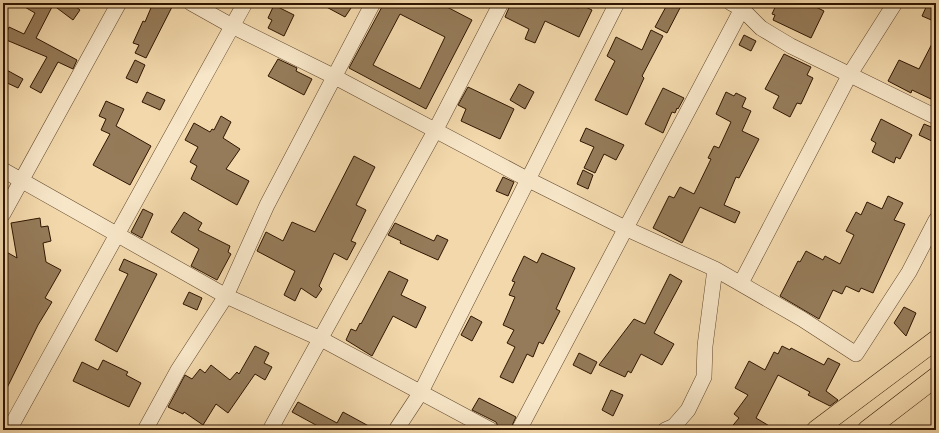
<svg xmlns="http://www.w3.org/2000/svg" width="939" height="433" font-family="'Gentium Book Plus',serif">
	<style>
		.building { fill: #957b59; stroke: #301601; fill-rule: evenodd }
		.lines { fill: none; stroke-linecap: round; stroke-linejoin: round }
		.minor-casing { stroke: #60462c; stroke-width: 16 }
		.major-casing { stroke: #301601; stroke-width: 20 }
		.minor { stroke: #f7e6c8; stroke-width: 15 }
		.major { stroke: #f2d8ab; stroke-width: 19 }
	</style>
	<rect width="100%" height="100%" fill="#f2d8ab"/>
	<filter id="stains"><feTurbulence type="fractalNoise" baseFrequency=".005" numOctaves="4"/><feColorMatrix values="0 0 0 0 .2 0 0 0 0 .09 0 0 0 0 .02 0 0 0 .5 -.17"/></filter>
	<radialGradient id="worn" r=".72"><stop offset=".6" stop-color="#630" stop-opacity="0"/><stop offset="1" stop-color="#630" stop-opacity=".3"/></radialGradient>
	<path class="building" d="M18,3H71L80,10L73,20L53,5L36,38L77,60L73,69L58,62L41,93L30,87L47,57L4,39L9,27L24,34L35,13Z
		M153,3H174L146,58L135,53L139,45L133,43L143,21L145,22Z
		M319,3H343L351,8L345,17Z
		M382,3H450L447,7L472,20L426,109L349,68L383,5ZM400,14L445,37L420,89L373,65Z
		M511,3H568L578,8L579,4L592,10L579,37L545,21L535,43L525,39L529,29L505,17Z
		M668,3L680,8L667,33L655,27Z
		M777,3H808L824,11L811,38L773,20L775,15L772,14Z
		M928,3H936V22L922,16Z
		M274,5L294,15L284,36L268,28L272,20L268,18Z
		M651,30L663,36L642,76L644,78L627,115L595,100L615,61L607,56L616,37L642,50Z
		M744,35L756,41L751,51L739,45Z
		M936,36V88L931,99L912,90L911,93L888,81L899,60L919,69Z
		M784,54L811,67L807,75L813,78L801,104L797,103L790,117L773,108L779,96L765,89Z
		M278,59L297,68L296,71L312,79L304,95L268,76Z
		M135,60L145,65L137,83L126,78Z
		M3,68L23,79L18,88L3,81Z
		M519,84L534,92L525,109L510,100Z
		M468,87L514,109L500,139L461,121L466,109L458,105Z
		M663,88L684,98L678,109L677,108L675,113L672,112L663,133L645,124Z
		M147,92L165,100L160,110L142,102Z
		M726,92L734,96L736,93L746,98L742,107L751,111L742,131L759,139L739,178L736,177L724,205L740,212L735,223L700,207L682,243L653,228L669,196L674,198L680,187L694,194L711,159L708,158L714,146L719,148L731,122L716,114Z
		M106,101L124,109L116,126L151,146L130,185L93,165L110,134L101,130L106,119L99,116Z
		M221,116L231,122L223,138L240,149L226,169L249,181L237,205L191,179L197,166L190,162L198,147L185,140L194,123L210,132L212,129L214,130Z
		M881,119L912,135L900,159L896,157L894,163L872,152L876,143L871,140Z
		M924,124L936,129V143L919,135Z
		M586,128L624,145L616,160L604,154L595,173L584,168L594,147L580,141Z
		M354,156L375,167L356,205L366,210L351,241L356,243L347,260L334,253L319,286L322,289L316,298L301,288L295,301L284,295L295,271L257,251L266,232L283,241L292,222L315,232Z
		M583,170L593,175L588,189L577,184Z
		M503,177L514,182L508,196L496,191Z
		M888,196L903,203L894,220L905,224L873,293L861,288L859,292L846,286L842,294L833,290L819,319L780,296L798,261L800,262L806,251L823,260L825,256L840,264L854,235L846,231L856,212L861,215L867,202L882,209Z
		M143,209L153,214L142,238L131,232Z
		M184,212L202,223L198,230L230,246L228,252L231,254L217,280L191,266L199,249L171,232Z
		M40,218L41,227L48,226L51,241L43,243L46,262L61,270L45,298L52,302L38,325L3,396V250L17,258L11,223Z
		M395,223L434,241L437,235L448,240L438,260L400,243L401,241L388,235Z
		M542,253L575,268L556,309L560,311L543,344L539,342L533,357L527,354L513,383L500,377L515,347L507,343L514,330L503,325L515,297L509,295L515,282L512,281L524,256L537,263Z
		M124,259L157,274L117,352L95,340L128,274L119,270Z
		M389,271L408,280L401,295L426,307L416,328L393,316L372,356L346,340L351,329L356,331L360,323L361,324Z
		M670,274L682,281L654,333L674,344L662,365L641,354L631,373L628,371L625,377L599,365L634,319L645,324Z
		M189,292L202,298L197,310L183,304Z
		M904,307L916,313L906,336L894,323Z
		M471,316L482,322L472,341L461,335Z
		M255,346L269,353L264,363L272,367L265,380L255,374L228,413L216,404L203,425L184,412L183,414L168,407L185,375L192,379L200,369L205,373L211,365L230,380L237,372L239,374Z
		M782,346L790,350L791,348L824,365L828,358L840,364L826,391L838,400L830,406L808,395L810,392L778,375L756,418L776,430H729L739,418L734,414L748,395L735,388L749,361L765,370L774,352L778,354Z
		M579,353L597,362L591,374L573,365Z
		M103,360L128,372L126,375L141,383L129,407L73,381L82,362L98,370Z
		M611,390L623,395L613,416L602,410Z
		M479,398L516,417L510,430H500L496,422L472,410Z
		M298,402L337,423L343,412L376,430H325L292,412Z"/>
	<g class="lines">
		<defs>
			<path id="minor" d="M191,3L232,26L333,76L527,179L627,229L715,269L802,319L856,354L909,272L936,220
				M731,3L742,9L761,28L791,46L936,117
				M3,170L226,296L321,339L491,430
				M3,214L119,3
				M741,283L850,74L895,3
				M9,430L245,3
				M145,430L178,370L226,296L267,205L373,3
				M270,430L435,131L501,3
				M396,430L421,392L617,3
				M519,430L745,3
				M665,430L674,426L688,410L704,377L705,346L715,269"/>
			<path id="major" d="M816,430L936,340
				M867,430L936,377"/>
		</defs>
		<use href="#minor" class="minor-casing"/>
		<use href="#major" class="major-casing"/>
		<use href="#minor" class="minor"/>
		<use href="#major" class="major"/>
	</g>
	<rect width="939" height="433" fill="none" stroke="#f2d8ab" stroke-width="16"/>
	<rect x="4" y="4" width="931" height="425" fill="none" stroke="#301601" stroke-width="2"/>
	<rect x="8" y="8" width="923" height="417" fill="none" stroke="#301601"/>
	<rect width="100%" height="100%" filter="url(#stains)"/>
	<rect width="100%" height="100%" fill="url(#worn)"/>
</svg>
